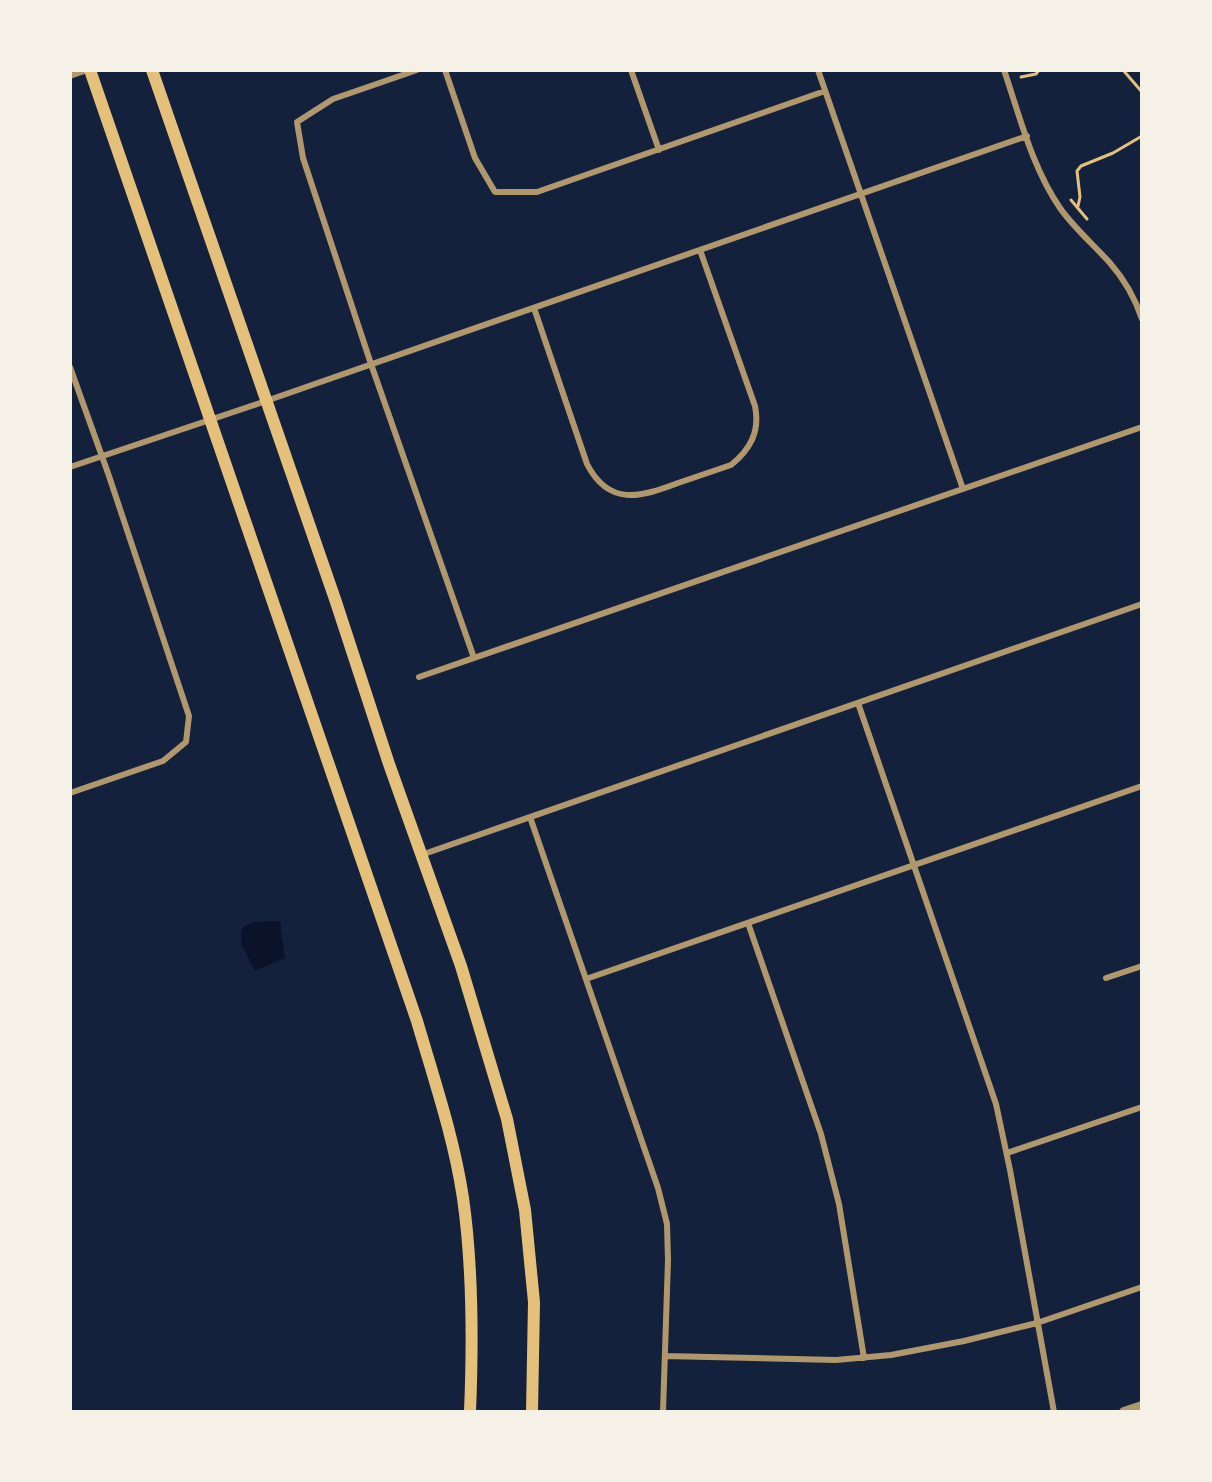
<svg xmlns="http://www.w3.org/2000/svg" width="1212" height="1482" font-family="Literata,serif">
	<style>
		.water { fill: #0b132b }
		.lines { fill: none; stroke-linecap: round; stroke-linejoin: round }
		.path { stroke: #e5c07b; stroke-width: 3 }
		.minor { stroke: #b1986c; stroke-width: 6 }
		.tertiary { stroke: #b1986c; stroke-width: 10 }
		.secondary { stroke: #e5c07b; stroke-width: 12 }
	</style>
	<rect width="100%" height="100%" fill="#14213d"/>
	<path class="water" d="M280,921L285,958L255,971L241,943L242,928L253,922Z"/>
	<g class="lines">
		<path class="path" d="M1123,70L1142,92
			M1021,77L1036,74L1039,70
			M1071,200L1087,219
			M1078,206L1080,197L1077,171L1081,166L1113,153L1142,136"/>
		<path class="minor" d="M417,70L333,99L297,122L303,158L371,364L474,658
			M445,70L475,158L495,192H537L825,91
			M631,70L659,150
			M818,70L963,489
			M1004,70C1020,117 1032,167 1060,208C1074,228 1093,244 1110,263C1124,279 1135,298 1142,319
			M70,76L87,70
			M534,308L587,464C609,507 641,497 678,483C696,477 713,471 731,465C751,449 760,431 755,406L700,250
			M70,367L109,476L189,716L186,742L163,761L70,793
			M70,467L266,401L1027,136
			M419,677L1142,427
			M858,703L996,1104L1010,1170L1054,1412
			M530,817L658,1188L667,1224L668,1260L663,1412
			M421,855L1142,604
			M748,923L821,1134L839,1204L864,1358
			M1106,978L1142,966
			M586,979L1142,786
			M1007,1153L1142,1107
			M665,1356L836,1360L891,1355L964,1341L1037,1323L1142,1287"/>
		<path class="tertiary" d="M1124,1412L1142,1406"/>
		<path class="secondary" d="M90,70L417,1021C434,1079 454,1138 463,1198C473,1268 473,1340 470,1412
			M152,70L336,602L389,764L461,966L507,1119L525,1210L534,1302L532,1412"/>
	</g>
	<rect width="1212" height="1482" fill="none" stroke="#f6f1e7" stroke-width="144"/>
</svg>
